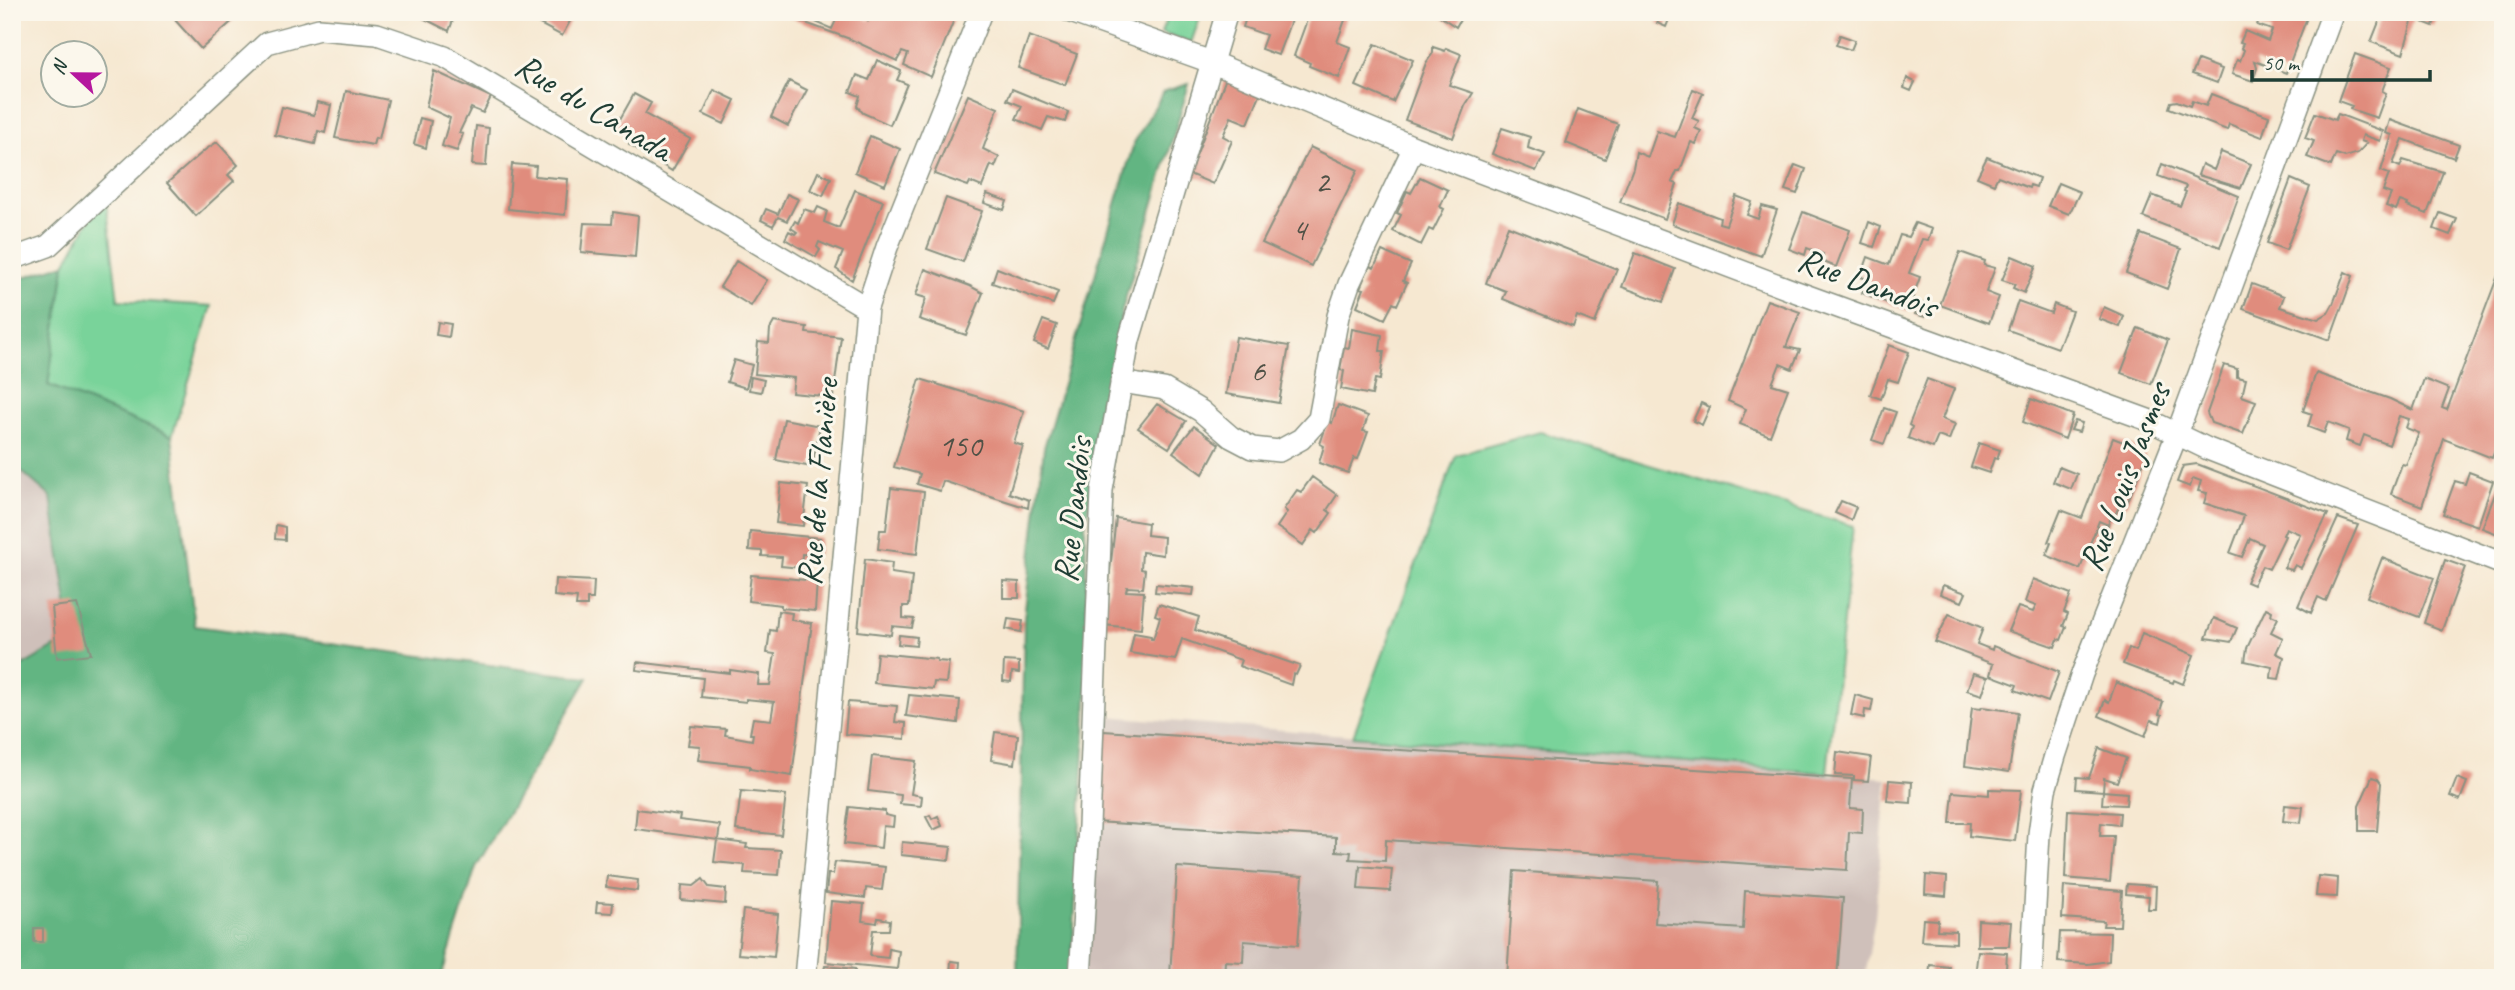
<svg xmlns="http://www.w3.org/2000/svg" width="2515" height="990" font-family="Caveat,sans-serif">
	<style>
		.industrial { fill: #cfc0ba }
		.green { fill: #79d39a; stroke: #4c8867; stroke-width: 2 }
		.forest { fill: #62b582; stroke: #40795b; stroke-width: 2 }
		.building { fill: #e08c7d }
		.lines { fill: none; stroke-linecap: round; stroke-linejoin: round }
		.minor-casing { stroke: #8a9282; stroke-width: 24 }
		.minor { stroke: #fff; stroke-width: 21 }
		.labels { text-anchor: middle; stroke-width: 6; stroke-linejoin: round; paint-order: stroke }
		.number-label { font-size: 32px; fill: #4f5146 }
		.street-label { font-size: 35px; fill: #1f3d34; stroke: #fbf7ec }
	</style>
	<rect width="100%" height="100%" fill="#fbf7ec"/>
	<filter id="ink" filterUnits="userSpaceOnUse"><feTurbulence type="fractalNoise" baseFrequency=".0143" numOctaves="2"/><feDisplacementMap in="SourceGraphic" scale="14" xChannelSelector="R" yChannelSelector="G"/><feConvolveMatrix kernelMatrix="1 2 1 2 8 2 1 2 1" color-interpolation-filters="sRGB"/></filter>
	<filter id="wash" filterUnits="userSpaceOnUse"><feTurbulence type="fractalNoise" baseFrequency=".00686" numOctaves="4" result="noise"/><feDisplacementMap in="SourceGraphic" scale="28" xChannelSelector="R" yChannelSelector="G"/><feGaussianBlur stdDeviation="1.57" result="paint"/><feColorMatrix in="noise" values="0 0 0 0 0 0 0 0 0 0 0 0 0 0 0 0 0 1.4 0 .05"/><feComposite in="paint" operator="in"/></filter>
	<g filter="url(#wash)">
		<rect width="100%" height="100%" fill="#f6e8d1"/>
		<path class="industrial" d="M12,463L51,497L72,638L12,672Z
			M1093,715L1887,778L1875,917L1865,978H1079Z"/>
		<path class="green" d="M1169,12H1202L1191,43L1161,33Z
			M105,192L118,300L212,306L172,436L48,385L65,264Z
			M1540,432L1853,526L1827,773L1353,736L1456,455Z"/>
		<path class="forest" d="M1189,84L1122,310L1085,527L1088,682L1071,978H1017L1024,618L1044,448L1134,143L1164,91Z
			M65,264L48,385L172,436L195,626L588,678L476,867L441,978H12V672L72,637L51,497L12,463V281Z"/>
		<g id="blocks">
			<path class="building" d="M184,12H235L238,16L201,49L175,20Z
				M411,12H456L449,31Z
				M522,12H575L562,36L521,14Z
				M775,12H792L832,29L838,16L829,12H850L867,19L868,21L873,12L891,19L893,14L904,20L905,17L915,21L917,15L910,12H957L931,77L904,65L908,54L902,52L897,61L850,39Z
				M1248,12H1294L1278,55L1261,49L1266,35L1243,27Z
				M1310,12H1348L1337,42L1350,47L1339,78L1309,66L1310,63L1294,56Z
				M1434,12H1452L1461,18L1456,27Z
				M2254,12H2309L2286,73L2255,61L2257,68L2253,81L2232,74L2237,60L2240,61L2244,50L2241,48L2243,44L2240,43L2245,31L2268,41L2272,30L2257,25L2259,19L2253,16Z
				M2383,12H2438L2433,26L2413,18L2403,54L2371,42Z
				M1662,14L1670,17L1666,27L1657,23Z
				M1840,35L1855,40L1851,50L1836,45Z
				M1029,36L1077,54L1065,85L1018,68Z
				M1375,44L1413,60L1393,102L1356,86Z
				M1433,47L1445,51L1446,48L1461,54L1449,85L1473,93L1465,106L1453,138L1405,120L1426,63L1433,53Z
				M2355,54L2391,67L2382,91L2386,93L2377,118L2350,109L2352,106L2338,101Z
				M877,60L901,71L897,80L907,84L890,125L863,113L857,106L860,96L850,92L857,75L869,80Z
				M2198,60L2222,69L2217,83L2192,74Z
				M434,71L491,97L483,113L471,108L459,133L463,134L457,151L442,146L450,118L426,107Z
				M1226,78L1261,92L1248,124L1231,117L1223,136L1232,141L1213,184L1189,174Z
				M1907,78L1915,82L1911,91L1904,88Z
				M789,81L807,90L788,126L771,117Z
				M1012,89L1068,112L1065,122L1048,117L1042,130L1016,119L1022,106L1007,100Z
				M1693,89L1703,93L1692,118L1699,121L1695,128L1701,131L1696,144L1691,142L1680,171H1677L1672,182L1677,184L1665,219L1620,202L1633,168L1636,152L1648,157L1657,131L1675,137Z
				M714,90L735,100L724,124L703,114Z
				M346,91L388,100L379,139L375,138L373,145L335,138Z
				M634,94L651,103L645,114L690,139L672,171L629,144L632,138L615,128Z
				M2211,94L2269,116L2262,137L2229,124L2227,130L2169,108L2171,102L2177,101L2190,106L2192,101L2206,106Z
				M968,95L998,108L983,149L999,157L995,167L991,165L982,187L970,182L968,186L934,174Z
				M317,102L331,105L325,133L318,131L315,144L275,135L282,107L314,115Z
				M1578,109L1618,124L1605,159L1566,143Z
				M2315,113L2335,120L2338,114L2383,131L2380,141L2363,135L2361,141L2367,143L2358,153L2345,157L2336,154L2331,166L2307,157L2314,141L2305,138Z
				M420,118L431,121L426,148L414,144Z
				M2390,120L2459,145L2454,158L2403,139L2393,164L2400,167L2403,160L2443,172L2427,214L2407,206L2408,204L2400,201L2396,210L2386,206L2391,194L2383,191L2389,174L2381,171L2392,135L2386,133Z
				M476,126L489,128L486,166L472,165Z
				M1502,128L1530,137L1528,148L1545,154L1536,171L1492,154Z
				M870,136L900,149L885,185L855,172Z
				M217,142L238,165L228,175L234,181L196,216L167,183L205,150Z
				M1310,147L1358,170L1311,266L1262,243Z
				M2221,152L2251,164L2241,188L2198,175L2202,164L2214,170Z
				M1987,157L2039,178L2036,187L2030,185L2029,188L1998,176L1994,184L1977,177Z
				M512,164L536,166L535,176L568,179L565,215L508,209Z
				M2162,164L2239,196L2220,247L2143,217L2152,195L2180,206L2186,192L2184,191L2186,186L2158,176Z
				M1795,165L1806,169L1797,194L1785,190Z
				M818,172L831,178L823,196L810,190Z
				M1420,177L1448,190L1440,207L1444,209L1433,231L1429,229L1421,245L1393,231L1401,215L1397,213L1407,191L1411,193Z
				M2291,179L2310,187L2286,250L2267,243Z
				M2058,183L2080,192L2069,214L2048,206Z
				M855,190L883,201L852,280L836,269L843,252L819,242L817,247L820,250L816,257L785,239L789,231L795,234L797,232L791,228L795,221L798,223L804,209L815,213L818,207L827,211L824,222L839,228Z
				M787,194L798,199L787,221L778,217L773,226L761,220L766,209L778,214Z
				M987,194L1007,201L1004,210L984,203Z
				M1736,196L1752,202L1747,215L1758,219L1762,206L1777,210L1761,256L1672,224L1679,203L1720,218L1719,223L1726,225Z
				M946,198L982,211L963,262L927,249Z
				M613,212L638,216L635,257L581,252L584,223L612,224Z
				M1803,212L1850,230L1836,267L1821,261L1823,254L1807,248L1805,255L1789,249Z
				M2440,213L2457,219L2450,235L2434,229Z
				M1869,222L1881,227L1874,247L1862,243Z
				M1915,223L1932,229L1928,240L1922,239L1909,273L1920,277L1908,311L1862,293L1867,279L1861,277L1868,257L1889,265L1900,235L1908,237Z
				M1508,226L1617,269L1595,323L1577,316L1573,327L1503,299L1506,291L1486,283Z
				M2141,234L2181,249L2167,289L2126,273Z
				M1382,251L1411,264L1403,281L1407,283L1397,305L1393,303L1385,319L1357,306L1364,289L1360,288L1365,276L1370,266L1374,268Z
				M1960,252L1985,261L1984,265L1995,268L1986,292L1999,297L1989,323L1940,305Z
				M1635,253L1675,269L1663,302L1622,287Z
				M2012,256L2036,266L2024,293L2013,288L2015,284L2002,280Z
				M736,261L767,280L751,306L720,287Z
				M2503,262V429L2492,458L2444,439L2422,506L2391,494L2402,464L2406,465L2419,433L2406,428L2409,419L2399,416L2389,445L2364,435L2360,446L2346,441L2349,430L2328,422L2324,433L2308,427L2312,414L2303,411L2316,373L2390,399L2413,410L2424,379L2449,389L2442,408L2447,410Z
				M997,268L1058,292L1053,304L992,283Z
				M925,269L970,286L983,293L966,335L919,319L926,298L916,295Z
				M2345,272L2353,276L2330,340L2243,309L2252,284L2284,296L2280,307L2318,319L2328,313L2333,304Z
				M1767,300L1800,312L1786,347L1800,350L1792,369L1780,364L1772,384L1788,389L1770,436L1740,424L1746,409L1728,401Z
				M2018,301L2051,313L2054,304L2072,311L2058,348L2008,330Z
				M1919,302L1929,306L1925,317L1915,314Z
				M2104,307L2124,316L2120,327L2099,319Z
				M1043,320L1057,325L1048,349L1034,343Z
				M438,322L451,324L449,337L436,335Z
				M774,322L807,327L806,333L841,337L833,397L792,393L794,378L755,374L758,342L769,343L770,329Z
				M2138,328L2168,340L2151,384L2121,373Z
				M1352,329L1382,335L1380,351H1384L1380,380L1375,379L1372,395L1341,389L1344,371L1340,370L1344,347L1349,348Z
				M1236,337L1289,346L1279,403L1226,394Z
				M1889,345L1909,352L1898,382L1888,379L1881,399L1870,395Z
				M734,360L752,365L746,388L727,382Z
				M2224,365L2237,369V377L2246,379L2242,396L2256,401L2243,434L2211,423L2207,413Z
				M751,377L764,380L761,392L749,390Z
				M920,379L1024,411L1014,443L1023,446L1009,493L1029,500L1028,508L943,481L940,491L917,484L920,474L894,467Z
				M1927,379L1954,389L1942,419L1955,424L1949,440L1938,436L1933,448L1908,438L1912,427L1909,425Z
				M2031,399L2073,415L2065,439L2023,422Z
				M1701,403L1710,407L1702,425L1693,421Z
				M1157,404L1186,421L1169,448L1138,428Z
				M1338,405L1368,416L1363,431L1368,432L1358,459L1354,458L1348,473L1319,463L1324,446L1320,444L1328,421L1332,423Z
				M1884,408L1896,412L1884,444L1872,440Z
				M784,419L820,426L812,467L776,460Z
				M2075,421L2082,423L2079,432L2071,430Z
				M1194,426L1219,444L1203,474L1173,452Z
				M2113,438L2144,450L2145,459L2126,506L2120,504L2114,518L2111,517L2108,525L2099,521L2080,569L2046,555L2051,543L2048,542L2061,510L2082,518Z
				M1979,443L2000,450L1997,459L1994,458L1989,473L1971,467Z
				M2197,464L2328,514L2301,568L2295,565L2292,570L2284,568L2300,534L2286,528L2283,535L2285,536L2269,569L2262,566L2253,585L2246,582L2263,544L2250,538L2242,557L2230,553L2244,516L2204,503L2207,493L2198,491L2201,481L2193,478L2190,487L2177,482L2183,466Z
				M2059,467L2077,474L2071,489L2053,482Z
				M2469,472L2493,481L2478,526L2443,514L2455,481L2465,484Z
				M2502,476H2503V536L2482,528Z
				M1312,477L1337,495L1327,510L1331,513L1317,533L1313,530L1303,545L1277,527L1287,512L1284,509L1290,500L1297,490L1301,492Z
				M781,483L808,486L803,526L776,523Z
				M891,488L924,492L917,554L878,549L880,530H886Z
				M1841,501L1856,507L1851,520L1835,513Z
				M1116,518L1148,523L1147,535L1164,537L1163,555L1142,552L1141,569L1145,570L1143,588L1127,587L1126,591L1144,592L1141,629L1104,625Z
				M2338,518L2358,525L2326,601L2318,597L2311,613L2298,606Z
				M276,525L285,527V540L275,539Z
				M750,531L820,538L818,555L802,554L801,568L781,566L782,557L762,556V551L749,550Z
				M2382,558L2434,578L2419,617L2367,597Z
				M865,559L892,563L891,573L912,576L909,606H903V618L914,619L912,628L892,626L891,635L858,631Z
				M2445,560L2465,567L2442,630L2424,623Z
				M751,575L817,581L815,611L781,608V605L748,601Z
				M555,579L594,581L593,599H587V606H576L577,598L554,596Z
				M2033,579L2071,594L2064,612L2068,614L2063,626L2066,627L2061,640L2058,639L2055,647L2008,631L2018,607L2033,612L2036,606L2025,602Z
				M1003,581L1019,582V598H1003Z
				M1156,584L1194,588L1193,595L1155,592Z
				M1943,585L1966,593L1962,602L1940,594Z
				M77,604L91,654L57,658L52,607Z
				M1159,604L1199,617L1195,630L1300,666L1296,675L1293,674L1291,685L1239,666L1241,660L1182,639L1175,660L1130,653L1134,633L1151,636V639H1153L1160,617L1155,615Z
				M2266,608L2272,611L2271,615L2278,618L2271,632L2283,638L2276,653L2284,657L2279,679L2271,678L2272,667L2245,661L2247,648Z
				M778,611L792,613L791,620L812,623L792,776L750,769V766L698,760L700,746L688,745L691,726L726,729L725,735L752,740L753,734H750L753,718L771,720L774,702L746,699V702L701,697L703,678L636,670L637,662L730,673V670L759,674L758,685H770L775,654L767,653L770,630L776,631Z
				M1949,614L1983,628L1977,644L1992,650L1993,646L2059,672L2048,702L2015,690L2017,685L1990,675L1993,664L1935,642Z
				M2214,618L2237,628L2231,642L2206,638Z
				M1008,619L1023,621L1021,632L1006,629Z
				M2142,633L2194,655L2183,684L2174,680L2173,683L2123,664L2129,648L2136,651Z
				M899,635L917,637L916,646L898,644Z
				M877,653L937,659V661L949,662L946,683L934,682L933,689L874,683Z
				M1004,661L1019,662V673L1012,672L1011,682L1003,681Z
				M1973,673L1988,677L1982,695L1967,690Z
				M2116,682L2163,702L2159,714L2162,715L2160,723L2151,720L2145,736L2099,716L2105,700L2109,702Z
				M909,695L960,700L958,723L906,716Z
				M1855,695L1873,700L1871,711L1865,710L1864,718L1851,715Z
				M848,702L897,706L895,722L906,723L905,739L845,734Z
				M1982,707L2018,712L2009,772L1965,766L1972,708L1981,709Z
				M1103,731L1852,779L1850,808L1863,809L1862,833L1849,832L1847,870L1386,840L1385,861L1350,859L1351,852L1336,851V837L1096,822Z
				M995,732L1018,735L1015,764L991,760Z
				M2099,748L2126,758L2117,782L2104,778L2103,791L2076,789L2077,777L2089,778Z
				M1837,752L1871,757L1868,781L1854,780V776L1835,775Z
				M872,756L916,761L911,794L922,796L921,806L900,804L901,795L868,791Z
				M2372,777L2378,779L2381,783L2377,831H2359V806Z
				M2457,778L2467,782L2460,800L2450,796Z
				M1889,780L1912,782L1911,803L1887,801Z
				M1989,789L2021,790L2015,841L1969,836L1970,823H1950L1953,792L1989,795Z
				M741,791L786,795L781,835L736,830Z
				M2103,791L2127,793L2126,805L2102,804Z
				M2285,805L2303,807L2301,823L2283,821Z
				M849,807L885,811V815L894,817L893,827L883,826L881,848L844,844Z
				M637,809L680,815L679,820L720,825L718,840L635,829Z
				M2068,810L2120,813L2119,825L2101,823L2100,836H2114L2110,882L2065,878Z
				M930,815L932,819L938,816L942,826L933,830L926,817Z
				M717,840L747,844L746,848L781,850L779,875L744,873L745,865L714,862Z
				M902,842L951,847L949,860L901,855Z
				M835,862L885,867L882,890L866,888L865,898L826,893L828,874H833Z
				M1360,866L1392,869L1390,891L1358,889Z
				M1177,867L1303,876L1298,945L1244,941L1243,962L1225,961L1224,978L1170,975Z
				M1514,871L1658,881L1655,923L1743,929L1745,891L1843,898L1837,978H1507Z
				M1926,875L1947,877L1946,896L1925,894Z
				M607,876L638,880L637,891L606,887Z
				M2318,876L2338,878L2337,897L2316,896Z
				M703,879L709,887L726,889L725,904L681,900L682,885L694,886Z
				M2127,884L2156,886L2155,909H2148L2149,896L2126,894Z
				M2064,886L2122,891L2120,926H2103L2104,921L2062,918Z
				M831,901L864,904L862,921L877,923L878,918L890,920L889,930H873L870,956L888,958L889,949L899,951L897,969L826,962Z
				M597,902L613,903L612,913L596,912Z
				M743,910L778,914L774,957L738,954Z
				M1923,919L1938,920L1937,930L1956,931V943L1921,941Z
				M1978,920L2011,922L2009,946H1977Z
				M34,928H43V942H34Z
				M2060,932L2110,933L2109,961L2088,964L2058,962Z
				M1978,951L2007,953L2006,969H2013L2011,978H1953V974L1975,976Z
				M951,961L960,962L959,975L950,974Z
				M1930,965L1949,967L1947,978H1929Z
				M825,966L855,969V978H822Z"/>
		</g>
	</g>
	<g filter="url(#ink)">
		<use href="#blocks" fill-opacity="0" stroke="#8a9282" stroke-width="2"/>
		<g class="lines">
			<defs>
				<path id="minor" d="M1071,12L1211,62L1414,147L1794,291L2148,420L2208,449L2503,564
					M12,259L48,246L267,43L319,29L377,34L445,57L867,308
					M1121,382L1164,389L1201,411L1231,437L1252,448L1279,451L1301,439L1319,419L1338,316L1349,284L1414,147
					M805,978L867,308L887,247L981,12
					M1080,978L1089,826L1102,490L1129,340L1227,12
					M2031,978L2039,834L2045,790L2055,756L2082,674L2177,434L2333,12"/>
			</defs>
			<use href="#minor" class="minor-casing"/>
			<use href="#minor" class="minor"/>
		</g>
	</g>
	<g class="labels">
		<g class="number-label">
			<text x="1322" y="192">2</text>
			<text x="1299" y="240">4</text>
			<text x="1258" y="381">6</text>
			<text x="960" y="456">150</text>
		</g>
		<g class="street-label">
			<text transform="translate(594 107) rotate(31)" y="12">Rue du Canada</text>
			<text transform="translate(1868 282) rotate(20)" y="12">Rue Dandois</text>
			<text transform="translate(2124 477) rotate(-69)" y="12">Rue Louis Jasmes</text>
			<text transform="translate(817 482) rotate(-85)" y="12">Rue de la Flanière</text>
			<text transform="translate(1072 510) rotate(-84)" y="12">Rue Dandois</text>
		</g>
	</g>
	<rect width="2515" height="990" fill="none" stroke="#fbf7ec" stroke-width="42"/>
	<g transform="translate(74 74) rotate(292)"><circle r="33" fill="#fbf7ec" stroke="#a3ada2" stroke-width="2"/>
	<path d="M0-5L12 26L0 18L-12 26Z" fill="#b5179e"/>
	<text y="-10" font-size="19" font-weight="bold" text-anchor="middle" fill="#1f3d34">N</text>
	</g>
	<path d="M2252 70v10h178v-10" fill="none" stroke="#1f3d34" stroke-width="3.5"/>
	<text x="2263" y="70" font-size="21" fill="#1f3d34" stroke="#fbf7ec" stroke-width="5" paint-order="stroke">50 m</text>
</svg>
